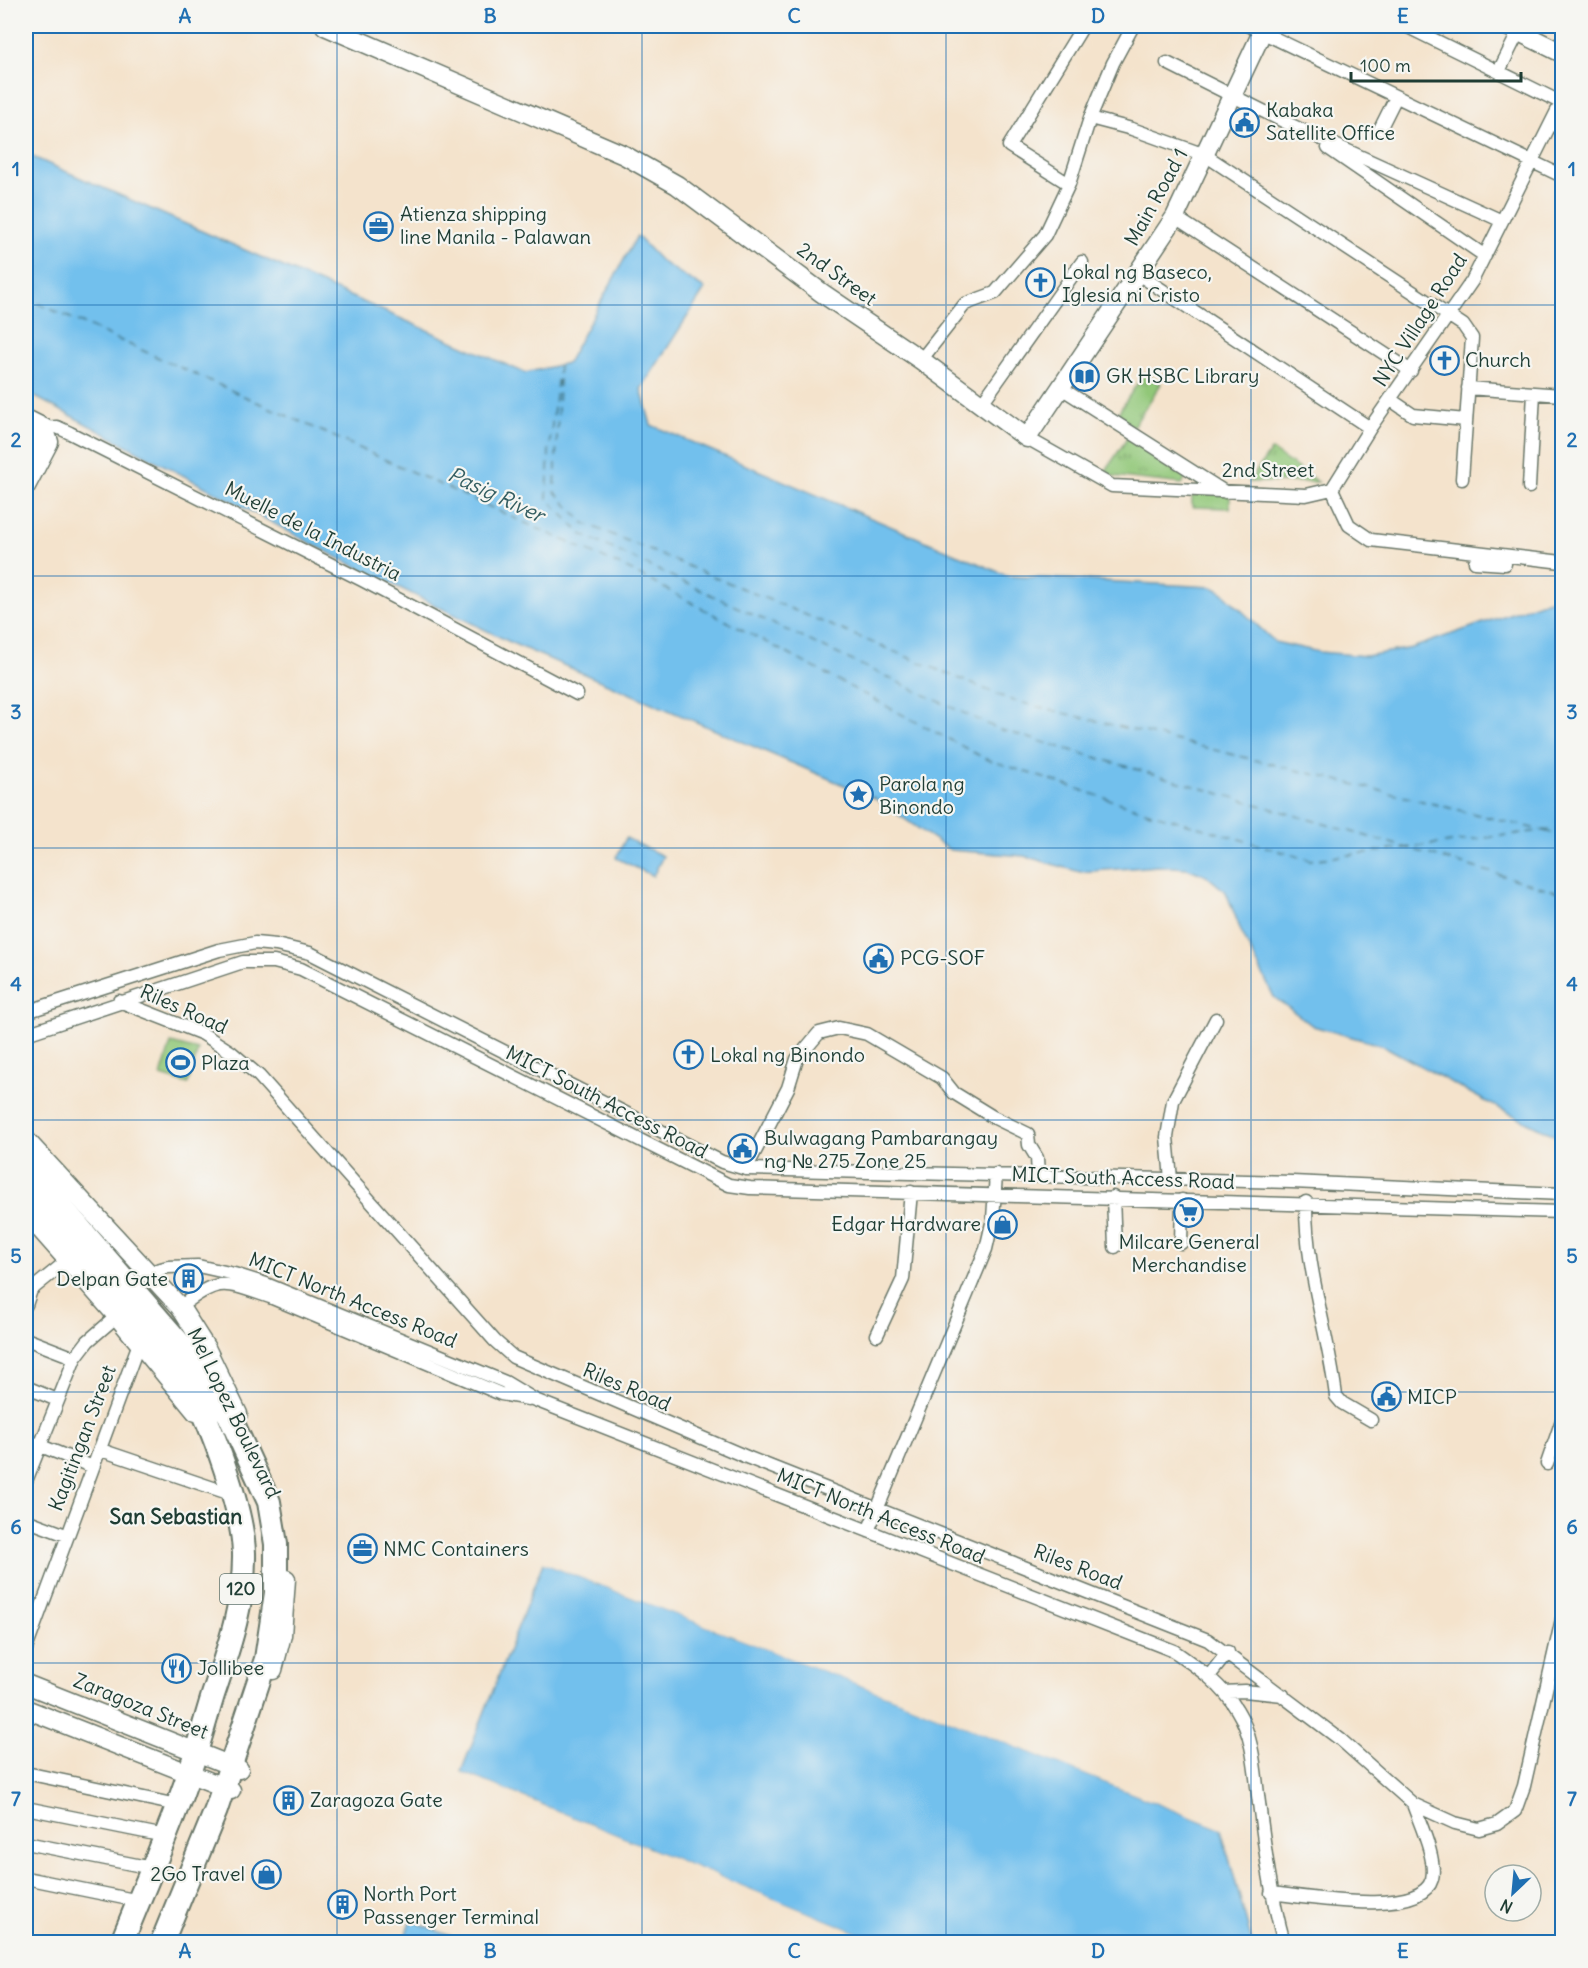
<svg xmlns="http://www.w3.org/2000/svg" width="1588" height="1968" font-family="Delius,sans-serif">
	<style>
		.grass { fill: url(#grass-tufts); stroke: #588256; stroke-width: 1.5 }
		.garden { fill: #91c778; stroke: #588256; stroke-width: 1.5 }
		.water { fill: #72c0ed; stroke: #487e90; stroke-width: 1.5 }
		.pier { fill: #f4e3cc }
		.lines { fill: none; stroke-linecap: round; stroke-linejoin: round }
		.ferry { stroke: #345e62; stroke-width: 1.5; stroke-dasharray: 8 6; stroke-linecap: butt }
		.street-casing { stroke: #6a7769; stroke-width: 15 }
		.secondary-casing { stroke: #6a7769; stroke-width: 21 }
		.highway-casing { stroke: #6a7769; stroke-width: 26 }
		.street { stroke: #fff; stroke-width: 12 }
		.secondary { stroke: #fff; stroke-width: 18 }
		.highway { stroke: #fff; stroke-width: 22 }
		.grid { fill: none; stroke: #1f6fb2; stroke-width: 1.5; stroke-opacity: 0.55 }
		.labels { text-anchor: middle; stroke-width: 4.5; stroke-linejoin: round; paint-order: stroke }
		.shield { fill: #f6f6f2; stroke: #60746d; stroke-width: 1.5 }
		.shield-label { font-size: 18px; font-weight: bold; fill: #1f3d34 }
		.poi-label { font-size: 20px; fill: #1f3d34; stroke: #f6f6f2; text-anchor: start }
		.street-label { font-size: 20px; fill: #1f3d34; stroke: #f6f6f2 }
		.water-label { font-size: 21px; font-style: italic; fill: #345e62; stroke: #f6f6f2 }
		.neighbourhood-label { font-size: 21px; font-weight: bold; fill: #1f3d34; stroke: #f6f6f2 }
		.neatline { fill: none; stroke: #1f6fb2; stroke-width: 2 }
		.grid-label { font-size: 20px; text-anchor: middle; font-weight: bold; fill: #1f6fb2 }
	</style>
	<defs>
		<pattern id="grass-tufts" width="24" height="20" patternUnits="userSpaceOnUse" patternTransform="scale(1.5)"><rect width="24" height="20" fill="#91c778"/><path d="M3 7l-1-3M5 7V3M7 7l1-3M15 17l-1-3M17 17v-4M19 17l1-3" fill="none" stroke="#76a363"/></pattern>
	</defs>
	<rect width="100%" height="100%" fill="#f6f6f2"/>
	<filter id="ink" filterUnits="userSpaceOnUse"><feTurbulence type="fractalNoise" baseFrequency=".0167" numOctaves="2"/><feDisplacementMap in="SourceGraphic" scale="12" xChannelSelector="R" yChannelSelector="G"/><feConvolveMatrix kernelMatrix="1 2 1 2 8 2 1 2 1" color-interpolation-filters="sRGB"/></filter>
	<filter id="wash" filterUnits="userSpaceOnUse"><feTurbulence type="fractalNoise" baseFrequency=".008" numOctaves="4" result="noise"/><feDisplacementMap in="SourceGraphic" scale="24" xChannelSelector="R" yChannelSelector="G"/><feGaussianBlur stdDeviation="1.35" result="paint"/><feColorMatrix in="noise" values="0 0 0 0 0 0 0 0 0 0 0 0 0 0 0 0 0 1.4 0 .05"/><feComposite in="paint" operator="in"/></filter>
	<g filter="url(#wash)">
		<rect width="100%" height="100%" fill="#f4e3cc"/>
		<path class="grass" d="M1144,373L1161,384L1133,427L1116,416Z
			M1128,437L1189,474L1182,484L1103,475Z
			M1271,450L1318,482H1249Z"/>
		<path class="garden" d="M1192,490L1230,491V508L1192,507Z
			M171,1043L198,1050L188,1084L161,1076Z"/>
		<path class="water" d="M26,154L525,373L567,363L637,236L662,262L705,289L641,389L651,425L1008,576L1212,587L1222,592L1275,642L1319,652L1366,656L1412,648L1549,600H1562V1139L1485,1101L1384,1046L1313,1026L1274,997L1241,931L1226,892L1207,876L1187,868L1158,866L1080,872L1024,856L950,850L874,798L514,644L335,556L26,392Z
			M626,838L663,856L653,876L616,858Z
			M543,1563L909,1704L1221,1829L1252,1942H880L461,1772Z
			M411,1920L465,1942H403Z"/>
		<path class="pier" d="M543,1560L910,1701L1222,1826L1224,1830L909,1704L543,1563Z
			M461,1772L880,1942H872L460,1775Z"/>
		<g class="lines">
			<path class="ferry" d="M26,298L630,570L986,759L1148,812L1310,860L1562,828
				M559,366L549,450L547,498L581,534L998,729L1562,893
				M559,379L555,492L584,523L1011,700L1540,830
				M1544,831L1562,836"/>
		</g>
	</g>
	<g filter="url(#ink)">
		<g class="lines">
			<defs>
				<path id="street" d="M1249,26L1562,176
					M1406,26L1562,103
					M1167,63L1291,125L1502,221
					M1499,71L1519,31
					M1090,118L1132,129L1205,155L1463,325L1472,338L1462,479
					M1380,129L1396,97
					M1328,148L1485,256
					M1069,184L1009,146L1083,26
					M1175,217L1411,371
					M1138,274L1370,428
					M921,360L965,304L995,293L1045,235L1069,184L1090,118L1113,63L1133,26
					M1061,388L1225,492
					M1468,388L1562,395
					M1391,400L1413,415L1466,420
					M982,403L1082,262
					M44,428L57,427L70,433L362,580L577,694
					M1027,438L1112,486L1306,495L1332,489
					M1529,487L1534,393
					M1332,489L1370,428L1472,281L1562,101
					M1332,489L1349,525L1371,540L1562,562
					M1475,562L1505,564
					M119,1001L203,1034L231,1052L259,1076L495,1341L513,1357L749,1458L1208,1640L1341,1740L1413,1804L1455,1823L1479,1829L1497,1824L1515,1811L1524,1786L1562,1619
					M26,1012L219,950L255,943L276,945L310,953L722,1162L746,1169L1292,1182L1562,1194
					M26,1034L243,962H274L301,969L729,1185L750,1188L1562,1212
					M746,1169L788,1088L797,1059L819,1033L839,1028L867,1034L942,1078L954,1093L993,1117L1028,1134L1029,1145L1037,1158L1038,1175
					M1171,1179L1167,1137L1173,1101L1216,1019
					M1113,1197L1115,1247
					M1306,1202C1305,1268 1328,1331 1336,1396L1342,1403L1371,1420
					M1181,1243L1182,1200
					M150,1272L168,1267L198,1266L234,1274L266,1284L505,1382L535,1400L1174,1651C1198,1668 1222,1684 1237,1710C1254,1737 1255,1773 1259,1803C1265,1850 1271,1897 1284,1942
					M26,1305L31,1290L68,1260
					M180,1307C219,1276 225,1282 270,1297L501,1394L528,1399
					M877,1335L903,1279L911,1192
					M26,1339L75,1358
					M26,1387L57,1400
					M26,1440L93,1467
					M101,1450L231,1494
					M1547,1464L1562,1420
					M26,1481L75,1358L88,1341L117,1316
					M26,1520L66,1535
					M868,1531L986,1249L993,1219L996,1174
					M26,1649L139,1343
					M1209,1676L1228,1652
					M1224,1692L1244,1691L1283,1695
					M26,1773L177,1805
					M26,1808L165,1836
					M26,1843L152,1868
					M26,1878L139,1901
					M1271,1893C1302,1896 1421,1919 1432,1879C1437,1859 1420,1824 1413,1804"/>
				<path id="secondary" d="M325,26L624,155L677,185L822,293L921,360L1027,438L1175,217L1265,26
					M1507,26L1562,53
					M26,419L44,428
					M26,447L44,428
					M26,486L49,442L44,428
					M26,1140L180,1307L206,1348L238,1414
					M26,1213L117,1316L196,1412
					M273,1670L282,1635L286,1579
					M26,1684L239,1769
					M26,1709L231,1790"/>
				<path id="highway" d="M26,1166L187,1352L229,1415L269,1502L276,1544V1593L266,1659L216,1810L162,1942
					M26,1190L190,1385C211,1423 243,1510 244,1553C245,1602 228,1650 213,1695C205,1721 198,1748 189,1773C170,1831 144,1886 122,1942"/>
			</defs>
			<use href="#street" class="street-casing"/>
			<use href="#secondary" class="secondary-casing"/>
			<use href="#highway" class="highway-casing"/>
			<use href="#street" class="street"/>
			<use href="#secondary" class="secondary"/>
			<use href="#highway" class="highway"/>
		</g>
	</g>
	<path class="grid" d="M337,26V1942M642,26V1942M946,26V1942M1251,26V1942M26,305H1562M26,576H1562M26,848H1562M26,1120H1562M26,1392H1562M26,1663H1562"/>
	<defs>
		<symbol id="civic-ring" viewBox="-11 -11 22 22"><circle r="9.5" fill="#f6f6f2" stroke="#1f6fb2" stroke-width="1.5"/><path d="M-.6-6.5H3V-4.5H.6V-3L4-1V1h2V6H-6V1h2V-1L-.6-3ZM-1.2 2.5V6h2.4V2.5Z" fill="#1f6fb2"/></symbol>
		<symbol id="office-ring" viewBox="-11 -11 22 22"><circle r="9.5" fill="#f6f6f2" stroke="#1f6fb2" stroke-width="1.5"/><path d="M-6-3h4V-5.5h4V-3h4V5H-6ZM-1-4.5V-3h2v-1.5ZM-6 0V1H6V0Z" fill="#1f6fb2"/></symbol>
		<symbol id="church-ring" viewBox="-11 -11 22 22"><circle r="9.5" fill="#f6f6f2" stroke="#1f6fb2" stroke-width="1.5"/><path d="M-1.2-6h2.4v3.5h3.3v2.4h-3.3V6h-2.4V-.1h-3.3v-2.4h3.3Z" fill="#1f6fb2"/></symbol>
		<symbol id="library-ring" viewBox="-11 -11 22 22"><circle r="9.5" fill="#f6f6f2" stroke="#1f6fb2" stroke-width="1.5"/><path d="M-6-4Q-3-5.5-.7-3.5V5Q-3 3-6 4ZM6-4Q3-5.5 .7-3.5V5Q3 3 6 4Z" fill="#1f6fb2"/></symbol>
		<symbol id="sight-ring" viewBox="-11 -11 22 22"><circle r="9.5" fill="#f6f6f2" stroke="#1f6fb2" stroke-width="1.5"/><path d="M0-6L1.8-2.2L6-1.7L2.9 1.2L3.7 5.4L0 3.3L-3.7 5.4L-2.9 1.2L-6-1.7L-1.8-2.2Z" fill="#1f6fb2"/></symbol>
		<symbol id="stadium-ring" viewBox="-11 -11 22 22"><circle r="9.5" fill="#f6f6f2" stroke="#1f6fb2" stroke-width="1.5"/><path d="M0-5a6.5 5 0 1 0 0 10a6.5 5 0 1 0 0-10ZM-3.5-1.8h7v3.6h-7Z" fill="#1f6fb2"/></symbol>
		<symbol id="supermarket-ring" viewBox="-11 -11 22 22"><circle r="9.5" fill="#f6f6f2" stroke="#1f6fb2" stroke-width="1.5"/><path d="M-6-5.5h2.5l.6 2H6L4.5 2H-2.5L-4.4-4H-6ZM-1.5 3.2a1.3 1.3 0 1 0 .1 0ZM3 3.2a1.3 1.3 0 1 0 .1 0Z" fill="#1f6fb2"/></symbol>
		<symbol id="shop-ring" viewBox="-11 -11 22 22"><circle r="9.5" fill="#f6f6f2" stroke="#1f6fb2" stroke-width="1.5"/><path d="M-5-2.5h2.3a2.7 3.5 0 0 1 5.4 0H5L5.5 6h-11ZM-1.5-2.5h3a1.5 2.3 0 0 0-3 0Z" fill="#1f6fb2"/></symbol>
		<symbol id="building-ring" viewBox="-11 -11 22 22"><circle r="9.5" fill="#f6f6f2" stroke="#1f6fb2" stroke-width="1.5"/><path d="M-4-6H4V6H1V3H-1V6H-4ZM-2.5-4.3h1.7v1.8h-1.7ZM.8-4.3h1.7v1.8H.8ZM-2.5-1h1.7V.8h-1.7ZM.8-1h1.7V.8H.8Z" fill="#1f6fb2"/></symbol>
		<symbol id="restaurant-ring" viewBox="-11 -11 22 22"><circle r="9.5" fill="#f6f6f2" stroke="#1f6fb2" stroke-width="1.5"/><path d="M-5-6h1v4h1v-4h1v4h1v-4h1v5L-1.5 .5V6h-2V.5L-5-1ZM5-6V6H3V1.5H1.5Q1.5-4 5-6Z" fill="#1f6fb2"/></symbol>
	</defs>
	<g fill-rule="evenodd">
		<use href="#civic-ring" x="1228" y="106" width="33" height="33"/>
		<use href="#office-ring" x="362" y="210" width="33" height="33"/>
		<use href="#church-ring" x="1024" y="266" width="33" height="33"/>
		<use href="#church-ring" x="1428" y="344" width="33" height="33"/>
		<use href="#library-ring" x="1068" y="360" width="33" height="33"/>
		<use href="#sight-ring" x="842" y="778" width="33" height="33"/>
		<use href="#civic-ring" x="862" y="942" width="33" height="33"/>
		<use href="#church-ring" x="672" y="1038" width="33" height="33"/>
		<use href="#stadium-ring" x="164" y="1046" width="33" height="33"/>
		<use href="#civic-ring" x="726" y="1132" width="33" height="33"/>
		<use href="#supermarket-ring" x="1172" y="1196" width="33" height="33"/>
		<use href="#shop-ring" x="986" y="1208" width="33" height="33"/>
		<use href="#building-ring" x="172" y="1262" width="33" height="33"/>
		<use href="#civic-ring" x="1370" y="1380" width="33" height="33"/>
		<use href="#office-ring" x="346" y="1532" width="33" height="33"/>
		<use href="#restaurant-ring" x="160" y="1652" width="33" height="33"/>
		<use href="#building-ring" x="272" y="1784" width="33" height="33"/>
		<use href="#shop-ring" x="250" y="1858" width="33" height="33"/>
		<use href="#building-ring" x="326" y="1888" width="33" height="33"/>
	</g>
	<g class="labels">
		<rect class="shield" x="220" y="1574" width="42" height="30" rx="4.5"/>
		<g class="shield-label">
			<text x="241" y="1595">120</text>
		</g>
		<g class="poi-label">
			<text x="1266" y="117">Kabaka<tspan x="1266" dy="23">Satellite Office</tspan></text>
			<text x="400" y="221">Atienza shipping<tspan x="400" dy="23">line Manila - Palawan</tspan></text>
			<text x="1062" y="279">Lokal ng Baseco,<tspan x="1062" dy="23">Iglesia ni Cristo</tspan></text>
			<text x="1465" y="367">Church</text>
			<text x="1106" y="383">GK HSBC Library</text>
			<text x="879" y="791">Parola ng<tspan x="879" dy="23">Binondo</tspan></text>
			<text x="900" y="965">PCG-SOF</text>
			<text x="710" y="1062">Lokal ng Binondo</text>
			<text x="201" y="1070">Plaza</text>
			<text x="764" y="1145">Bulwagang Pambarangay<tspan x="764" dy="23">ng № 275 Zone 25</tspan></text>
			<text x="981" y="1231" text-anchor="end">Edgar Hardware</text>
			<text x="1189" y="1249" text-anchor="middle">Milcare General<tspan x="1189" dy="23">Merchandise</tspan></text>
			<text x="168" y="1286" text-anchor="end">Delpan Gate</text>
			<text x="1407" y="1404">MICP</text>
			<text x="383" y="1556">NMC Containers</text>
			<text x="197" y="1675">Jollibee</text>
			<text x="310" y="1807">Zaragoza Gate</text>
			<text x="245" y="1881" text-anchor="end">2Go Travel</text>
			<text x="363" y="1901">North Port<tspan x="363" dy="23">Passenger Terminal</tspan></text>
		</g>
		<g class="street-label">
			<text transform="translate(1156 197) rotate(-61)" y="7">Main Road 1</text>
			<text transform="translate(837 274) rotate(36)" y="7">2nd Street</text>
			<text transform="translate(1420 320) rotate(-57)" y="7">NYC Village Road</text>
			<text x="1268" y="477">2nd Street</text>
			<text transform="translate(313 531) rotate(27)" y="7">Muelle de la Industria</text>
			<text transform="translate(184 1009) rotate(24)" y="7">Riles Road</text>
			<text transform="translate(607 1102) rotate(27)" y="7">MICT South Access Road</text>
			<text transform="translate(1123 1178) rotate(2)" y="7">MICT South Access Road</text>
			<text transform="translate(353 1300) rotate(22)" y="7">MICT North Access Road</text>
			<text transform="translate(627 1387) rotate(23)" y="7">Riles Road</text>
			<text transform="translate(234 1413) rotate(64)" y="7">Mel Lopez Boulevard</text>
			<text transform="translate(82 1438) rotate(-69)" y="7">Kagitingan Street</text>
			<text transform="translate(881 1516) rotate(22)" y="7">MICT North Access Road</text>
			<text transform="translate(1078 1567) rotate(21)" y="7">Riles Road</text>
			<text transform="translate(141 1706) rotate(22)" y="7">Zaragoza Street</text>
		</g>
		<g class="water-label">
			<text transform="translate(496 495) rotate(25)" y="7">Pasig River</text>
		</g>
		<g class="neighbourhood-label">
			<text x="176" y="1524">San Sebastian</text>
		</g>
	</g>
	<rect width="1588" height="1968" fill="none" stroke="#f6f6f2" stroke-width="66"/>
	<g transform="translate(1513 1893) rotate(206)"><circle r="28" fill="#f6f6f2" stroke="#a0aca6" stroke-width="1.5"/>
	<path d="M0-4.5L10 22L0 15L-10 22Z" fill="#1f6fb2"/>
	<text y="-9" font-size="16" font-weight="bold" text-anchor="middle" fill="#1f3d34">N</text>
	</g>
	<path d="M1351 72v9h170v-9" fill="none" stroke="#1f3d34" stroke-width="3"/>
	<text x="1360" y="72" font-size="18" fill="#1f3d34" stroke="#f6f6f2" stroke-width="4.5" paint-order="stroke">100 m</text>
	<rect x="33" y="33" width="1522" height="1902" class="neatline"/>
	<g class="grid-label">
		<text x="185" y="23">A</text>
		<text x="490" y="23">B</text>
		<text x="794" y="23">C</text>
		<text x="1098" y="23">D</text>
		<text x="1403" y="23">E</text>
		<text x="16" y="176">1</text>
		<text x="1572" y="176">1</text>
		<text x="16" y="447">2</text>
		<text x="1572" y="447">2</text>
		<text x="16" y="719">3</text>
		<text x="1572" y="719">3</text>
		<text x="16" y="991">4</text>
		<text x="1572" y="991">4</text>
		<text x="16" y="1263">5</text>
		<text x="1572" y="1263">5</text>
		<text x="16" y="1534">6</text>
		<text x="1572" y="1534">6</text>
		<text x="16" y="1806">7</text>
		<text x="1572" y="1806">7</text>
		<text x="185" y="1958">A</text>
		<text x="490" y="1958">B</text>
		<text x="794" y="1958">C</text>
		<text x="1098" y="1958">D</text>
		<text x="1403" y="1958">E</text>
	</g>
</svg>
